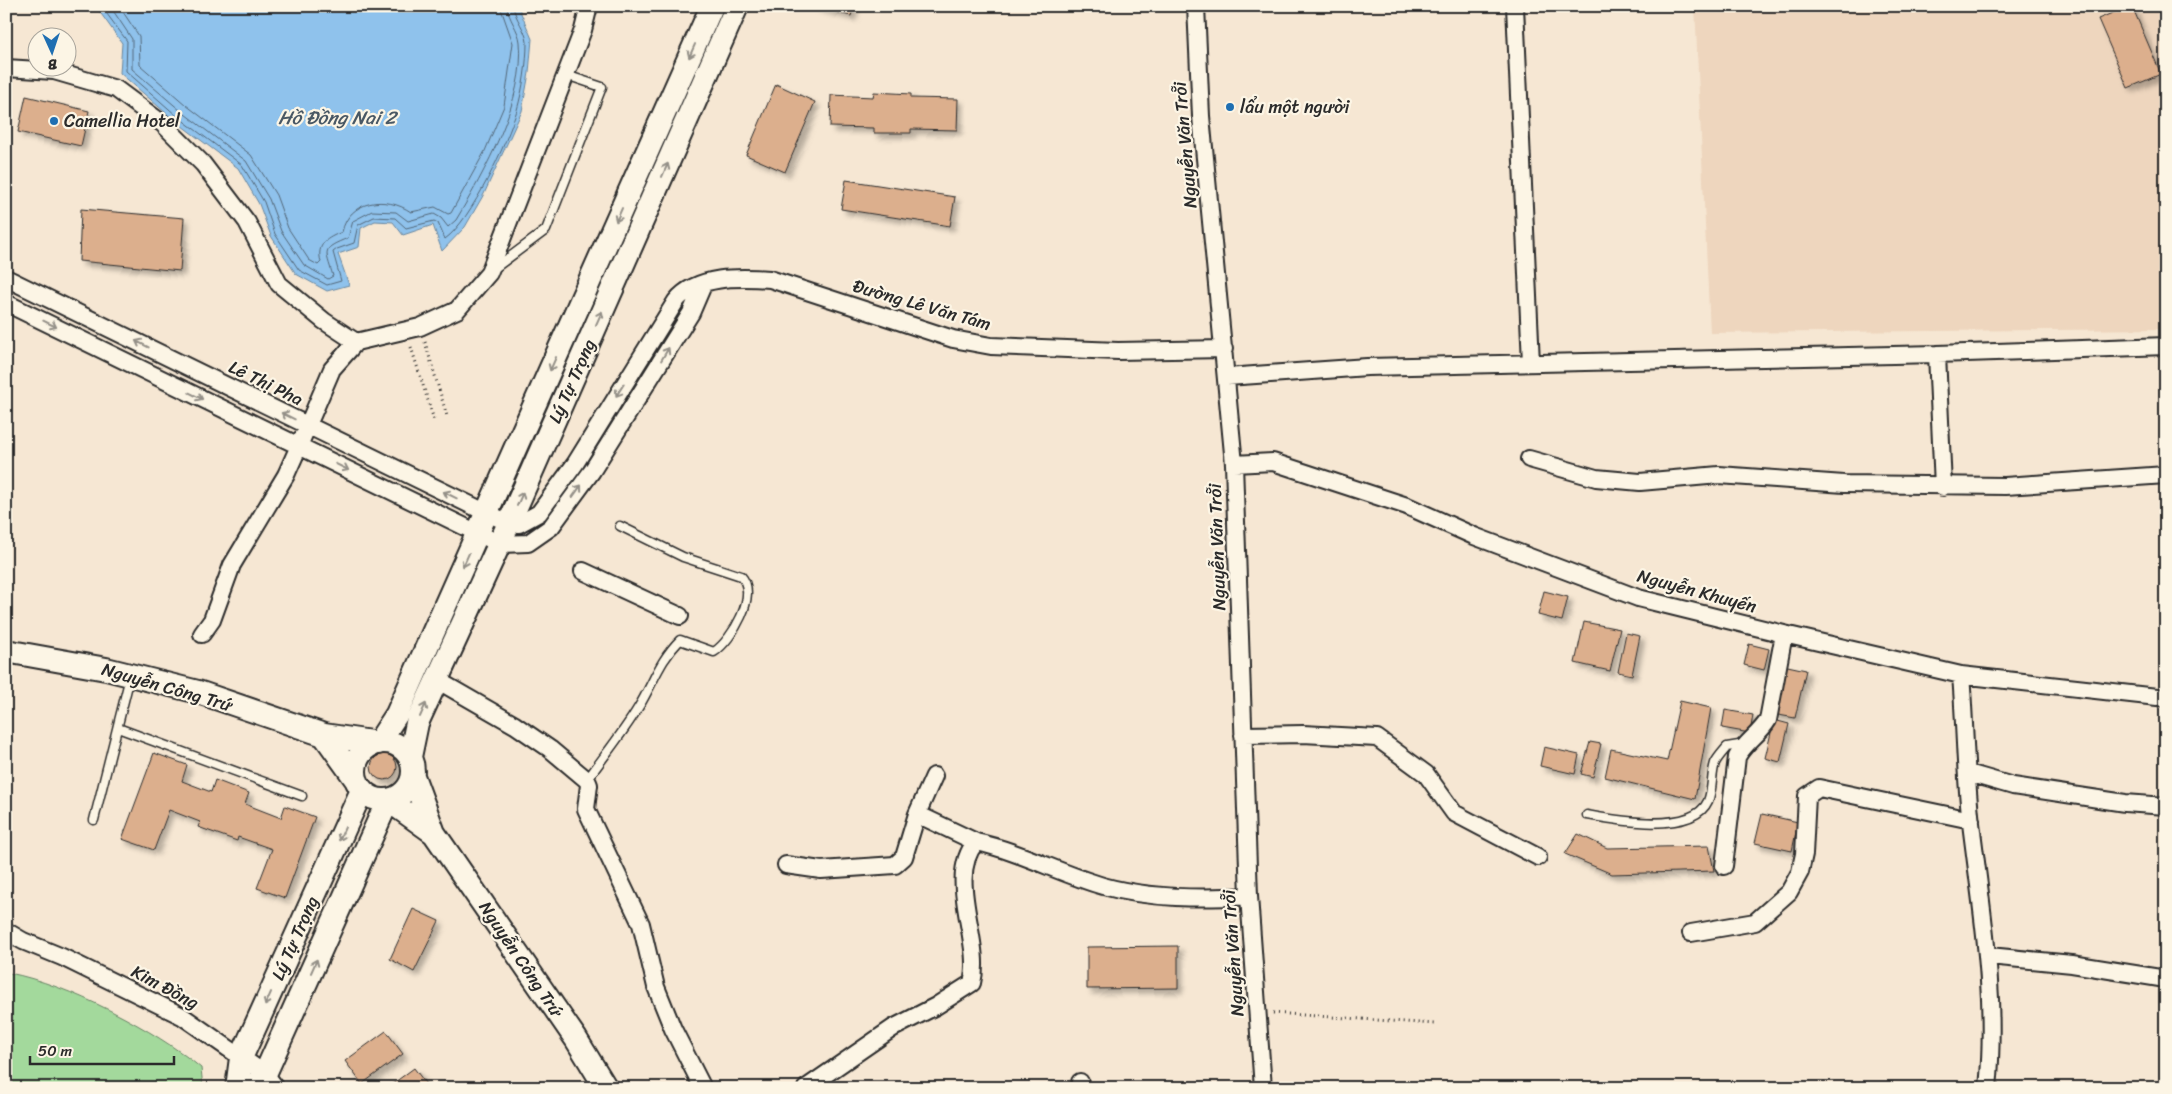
<svg xmlns="http://www.w3.org/2000/svg" width="2172" height="1094" font-family="Sriracha,sans-serif">
	<style>
		.built { fill: #eed6be }
		.green { fill: #a3d99c; stroke: #678264 }
		.water { fill: #8fc2ec; stroke: #67869f }
		.lines { fill: none; stroke-linecap: round; stroke-linejoin: round }
		.shore { stroke: #536778; stroke-width: 1 }
		.building { fill: #dcaf8d; stroke: #2b2b2b; filter: url(#shadow) }
		.lane-casing { stroke: #2b2b2b; stroke-width: 11 }
		.street-casing { stroke: #2b2b2b; stroke-width: 20 }
		.secondary-casing { stroke: #2b2b2b; stroke-width: 26 }
		.path { stroke: #2b2b2b; stroke-width: 3; stroke-dasharray: 1 4; stroke-linecap: butt }
		.lane { stroke: #fcf5e5; stroke-width: 8 }
		.street { stroke: #fcf5e5; stroke-width: 16 }
		.secondary { stroke: #fcf5e5; stroke-width: 22 }
		.oneway { stroke: #949088 }
		.poi-dot { fill: #1f6fb2; stroke: #fcf5e5; stroke-width: 2 }
		.labels { text-anchor: middle; stroke-width: 4.5; stroke-linejoin: round; paint-order: stroke }
		.poi-label { font-size: 18px; fill: #2b2b2b; stroke: #fcf5e5; text-anchor: start }
		.street-label { font-size: 18px; fill: #2b2b2b; stroke: #fcf5e5 }
		.water-label { font-size: 19px; font-style: italic; fill: #495865; stroke: #fcf5e5 }
	</style>
	<defs>
		<filter id="shadow"><feDropShadow dx="4.5" dy="4.5" stdDeviation="2.5" flood-color="#0004"/></filter>
	</defs>
	<rect width="100%" height="100%" fill="#f6e7d3"/>
	<filter id="ink" filterUnits="userSpaceOnUse"><feTurbulence type="fractalNoise" baseFrequency=".02" numOctaves="2"/><feDisplacementMap in="SourceGraphic" scale="10" xChannelSelector="R" yChannelSelector="G"/><feConvolveMatrix kernelMatrix="1 2 1 2 8 2 1 2 1" color-interpolation-filters="sRGB"/></filter>
	<g filter="url(#ink)">
		<path class="built" d="M1695,6H2166V329L1710,333Z"/>
		<path class="green" d="M9,973C67,984 156,1030 201,1068L203,1088H6V974Z"/>
		<path class="water" d="M93,6H518L532,39L529,73L522,111L484,194L465,227L442,251L433,225L403,235L393,222L375,221L361,228L359,247L338,254L349,285L327,291L296,274L271,236L259,204L238,168L174,120L120,73L122,43L99,11Z"/>
		<g class="lines">
			<path class="shore" d="M101,6L127,41L126,71L177,116L242,165L264,202L275,234L299,270L327,285L341,281L333,252L337,249L354,243L358,225L374,217L395,218L406,228L434,221L438,223L445,239C471,221 508,141 517,110C523,89 527,63 527,42C526,30 515,19 513,6
				M110,6L132,39V69L181,111L246,161L269,199L281,231L304,265L328,279L333,276C325,249 321,249 348,238L353,221L372,211L396,212L408,221L434,214L441,218L448,227L456,220C484,173 526,98 520,42C519,30 508,19 507,6
				M119,6L139,36L140,65L186,105L251,155L276,195L288,228L309,260L318,265L321,262C316,244 327,238 342,232C349,200 386,195 411,212L435,207L448,214L451,213L485,151L504,106L513,43L500,6"/>
		</g>
		<path class="building" d="M813,6H854L851,16Z
			M2129,6H2132L2161,74L2128,88L2098,19Z
			M776,84L815,102L785,172L746,155Z
			M874,92L911,94V98L958,99L957,130L911,129V133H874V128L830,127L831,95L873,97Z
			M26,96L89,111L81,146L18,132Z
			M846,180L955,197L950,226L841,209Z
			M81,209L184,218L180,271L79,261Z
			M1544,591L1568,597L1562,621L1538,615Z
			M1584,622L1620,629L1610,671L1575,663Z
			M1626,633L1640,636L1632,675L1618,672Z
			M1749,644L1769,649L1764,670L1744,665Z
			M1783,665L1806,670L1795,718L1773,714Z
			M1680,701L1711,708L1695,799L1605,777L1611,749L1667,761Z
			M1725,710L1753,715L1750,733L1722,728Z
			M1774,720L1789,724L1780,762L1765,758Z
			M1590,742L1601,744L1593,777L1581,774Z
			M1544,747L1579,755L1575,774L1540,766Z
			M154,753L187,765L182,781L211,792L215,780L249,793L245,804L281,818L285,806L315,817L285,898L257,888L272,849L238,837L237,841L198,827L200,822L169,810L154,850L122,839Z
			M371 767a13 13 0 1 1 26 0a13 13 0 1 1-26 0Z
			M1762,814L1798,822L1792,851L1755,843Z
			M1578,834L1607,848L1709,846L1714,871L1612,874L1565,854Z
			M413,909L439,921L414,972L390,959Z
			M1178,946V988L1087,989V947Z
			M386,1031L403,1054L362,1084L345,1061Z
			M414,1068L429,1088H387Z"/>
		<g class="lines">
			<defs>
				<path id="lane" d="M495,268L546,230L602,87L566,75
					M118,728L302,796
					M587,780C604,756 623,733 638,708C653,684 659,661 680,640L714,652C732,640 759,595 741,576L683,557L620,526
					M1587,815C1614,820 1693,835 1708,801C1713,789 1711,775 1715,763C1718,757 1723,752 1727,747L1745,744
					M94,820L130,677"/>
				<path id="street" d="M1196,6L1201,116L1234,464L1249,896L1263,1088
					M1515,6L1531,363
					M6,68L54,71L116,89L163,124L203,164L247,222L279,284L324,321L356,342
					M6,278L487,513L509,523L519,524L539,513L575,464L676,301C697,275 739,277 770,279L953,339L991,346L1118,351L1224,349
					M6,303L500,544L528,543L551,527L592,471L691,313L703,285
					M1937,354L1943,487
					M1227,377L1367,367L1937,354L2166,346
					M1529,459L1596,478L1640,482L1719,475L1844,484L2005,486L2166,475
					M1234,464L1273,462L1407,506L1474,536L1638,598L1784,634L1961,675L2166,698
					M583,571L680,616
					M202,634L212,620L232,565L286,475L299,446L332,369L356,342L420,327L457,310L489,273L583,30L589,6
					M1961,675C1965,724 1965,774 1971,823C1982,913 1997,997 1988,1088
					M437,680L515,725L550,749L587,780L589,785L586,809L641,924L656,987L673,1029L703,1088
					M1243,735L1303,734L1377,738L1426,774L1454,813L1538,857
					M1968,773L2013,786L2125,803L2166,806
					M934,776L917,814L976,842
					M786,865L821,870L895,865L904,857L917,814
					M1724,866L1737,757C1745,742 1759,735 1768,720L1784,634
					M6,931L23,941L62,957L182,1016L265,1074L276,1088
					M1691,933L1755,922L1789,892L1800,872L1804,854L1807,796L1819,788L1971,820
					M1989,956L2072,964L2166,979
					M1080,1082V1088
					M806,1088L893,1028L936,1006L972,983C983,941 945,878 976,842C1019,851 1061,874 1103,886C1150,899 1201,899 1249,896"/>
				<path id="secondary" d="M6,651L106,669L198,692L324,735L378,743L397,714L712,6
					M324,735L357,781
					M355 771a29 29 0 1 1 58 0a29 29 0 1 1-58 0Z
					M410,757L417,723L509,523L737,6
					M413,776L434,833L576,1039L606,1088
					M237,1088L241,1058L362,790
					M252,1088L265,1074L388,800L434,833"/>
			</defs>
			<use href="#lane" class="lane-casing"/>
			<use href="#street" class="street-casing"/>
			<use href="#secondary" class="secondary-casing"/>
			<path class="path" d="M425,342L447,416
				M411,347L434,420
				M1273,1013L1435,1024"/>
			<use href="#lane" class="lane"/>
			<use href="#street" class="street"/>
			<use href="#secondary" class="secondary"/>
		</g>
		<defs><path id="oneway-shaft" d="M-6 0H5M1.5-3L5.5 0L1.5 3" fill="none" stroke-width="1.6" stroke-linecap="round" stroke-linejoin="round" transform="scale(1.25)"/></defs>
		<g class="oneway">
			<use href="#oneway-shaft" transform="translate(692 51) rotate(114)"/>
			<use href="#oneway-shaft" transform="translate(665 170) rotate(-66)"/>
			<use href="#oneway-shaft" transform="translate(619 215) rotate(114)"/>
			<use href="#oneway-shaft" transform="translate(599 318) rotate(-66)"/>
			<use href="#oneway-shaft" transform="translate(50 324) rotate(26)"/>
			<use href="#oneway-shaft" transform="translate(142 344) rotate(-153)"/>
			<use href="#oneway-shaft" transform="translate(665 354) rotate(-59)"/>
			<use href="#oneway-shaft" transform="translate(553 364) rotate(114)"/>
			<use href="#oneway-shaft" transform="translate(620 390) rotate(122)"/>
			<use href="#oneway-shaft" transform="translate(196 396) rotate(26)"/>
			<use href="#oneway-shaft" transform="translate(288 416) rotate(-154)"/>
			<use href="#oneway-shaft" transform="translate(342 467) rotate(26)"/>
			<use href="#oneway-shaft" transform="translate(577 491) rotate(-54)"/>
			<use href="#oneway-shaft" transform="translate(450 495) rotate(-154)"/>
			<use href="#oneway-shaft" transform="translate(520 499) rotate(-66)"/>
			<use href="#oneway-shaft" transform="translate(466 560) rotate(114)"/>
			<use href="#oneway-shaft" transform="translate(423 710) rotate(-66)"/>
			<use href="#oneway-shaft" transform="translate(342 834) rotate(114)"/>
			<use href="#oneway-shaft" transform="translate(314 966) rotate(-66)"/>
			<use href="#oneway-shaft" transform="translate(268 999) rotate(114)"/>
		</g>
	</g>
	<g class="poi-dot">
		<circle cx="1230" cy="107" r="5"/>
		<circle cx="54" cy="121" r="5"/>
	</g>
	<g class="labels">
		<g class="poi-label">
			<text x="1240" y="113">lẩu một người</text>
			<text x="64" y="127">Camellia Hotel</text>
		</g>
		<g class="street-label">
			<text transform="translate(1185 145) rotate(-95)" y="6">Nguyễn Văn Trỗi</text>
			<text transform="translate(922 305) rotate(16)" y="6">Đường Lê Văn Tám</text>
			<text transform="translate(572 381) rotate(-66)" y="6">Lý Tự Trọng</text>
			<text transform="translate(266 383) rotate(26)" y="6">Lê Thị Pha</text>
			<text transform="translate(1217 547) rotate(-92)" y="6">Nguyễn Văn Trỗi</text>
			<text transform="translate(1697 591) rotate(15)" y="6">Nguyễn Khuyến</text>
			<text transform="translate(167 687) rotate(16)" y="6">Nguyễn Công Trứ</text>
			<text transform="translate(295 938) rotate(-66)" y="6">Lý Tự Trọng</text>
			<text transform="translate(1233 953) rotate(-94)" y="6">Nguyễn Văn Trỗi</text>
			<text transform="translate(521 959) rotate(56)" y="6">Nguyễn Công Trứ</text>
			<text transform="translate(165 987) rotate(28)" y="6">Kim Đồng</text>
		</g>
		<g class="water-label">
			<text x="337" y="124">Hồ Đồng Nai 2</text>
		</g>
	</g>
	<rect width="2172" height="1094" fill="none" stroke="#fcf5e5" stroke-width="25"/>
	<rect x="12" y="12" width="2147" height="1069" fill="none" stroke="#2b2b2b" stroke-width="2" filter="url(#ink)"/>
	<g transform="translate(52 52) rotate(177)"><circle r="24" fill="#fcf5e5" stroke="#a8a49b"/>
	<path d="M0-4L9 19L0 12L-9 19Z" fill="#1f6fb2"/>
	<text y="-8" font-size="14" font-weight="bold" text-anchor="middle" fill="#2b2b2b">B</text>
	</g>
	<path d="M30 1056v8h144v-8" fill="none" stroke="#2b2b2b" stroke-width="2.5"/>
	<text x="38" y="1056" font-size="15" fill="#2b2b2b" stroke="#fcf5e5" stroke-width="4" paint-order="stroke">50 m</text>
</svg>
